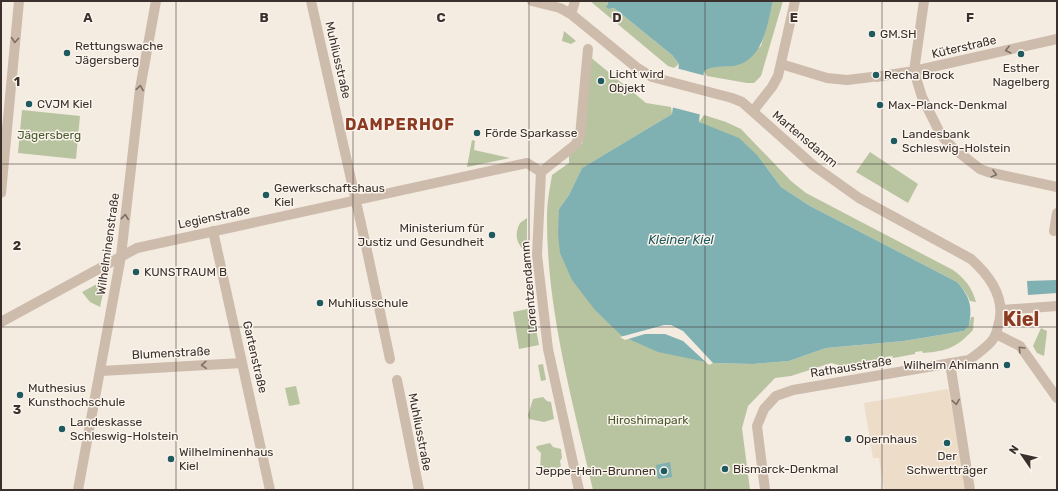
<svg xmlns="http://www.w3.org/2000/svg" width="1058" height="491" font-family="Rubik,sans-serif">
	<style>
		.green { fill: #b8c4a0 }
		.plaza { fill: #ecdcc8 }
		.water { fill: #7fb0b2 }
		.pier { fill: #f4ebe1 }
		.lines { fill: none; stroke-linecap: round; stroke-linejoin: round }
		.minor { stroke: #cdbbac; stroke-width: 10 }
		.tertiary { stroke: #cdbbac; stroke-width: 10 }
		.oneway { stroke: #7d6f65 }
		.grid { fill: none; stroke: #3b302b; stroke-width: 1; stroke-opacity: 0.55 }
		.poi-dot { fill: #1f5a5e; stroke: #fbf5ee; stroke-width: 1.5 }
		.labels { text-anchor: middle; stroke-width: 3; stroke-linejoin: round; paint-order: stroke }
		.poi-label { font-size: 12px; fill: #3b302b; stroke: #fbf5ee; text-anchor: start }
		.street-label { font-size: 12px; fill: #3b302b; stroke: #fbf5ee }
		.park-label { font-size: 12px; fill: #4a5a2e; stroke: #fbf5ee }
		.water-label { font-size: 13px; font-style: italic; fill: #1f5a5e; stroke: #fbf5ee }
		.district-label { font-size: 16px; font-weight: bold; letter-spacing: 1px; fill: #8c3b22; stroke: #fbf5ee }
		.town-label { font-size: 20px; font-weight: bold; fill: #8c3b22; stroke: #fbf5ee }
		.grid-label { font-size: 13px; text-anchor: middle; font-weight: bold; fill: #3b302b; stroke: #fbf5ee; stroke-width: 3; stroke-linejoin: round; paint-order: stroke }
	</style>
	<rect width="100%" height="100%" fill="#f4ebe1"/>
	<path class="green" d="M590,1H607L609,9L614,8L672,55L679,64L674,68L668,66Z
		M773,1H783L761,76L754,83H747L707,76L704,71L711,67L736,65L761,46Z
		M564,31L576,41L571,44L562,41Z
		M589,56L646,103L671,107L672,114L582,168L569,195L559,209L711,363L753,364L789,361L826,348L904,341L964,331L969,326L971,317H974L973,330C956,348 947,351 923,353L922,351L915,352V354L893,358L892,356L885,357L886,359L843,366L831,363L791,376L775,378L748,406L742,428L750,490H593C572,399 546,308 547,214C547,201 550,188 552,175L569,163V149L582,144L586,121Z
		M22,110L80,116L76,159L18,153Z
		M704,115L726,122L741,129L791,181L806,193L953,270C965,279 972,287 976,302L970,301L966,293L957,282L810,206L781,187L758,156L699,122Z
		M472,140L475,141L474,150L510,158L467,167Z
		M870,152L918,184L908,203L856,172Z
		M527,218V252C516,245 514,234 520,223Z
		M97,284L102,285L104,289L100,307L90,302L82,292Z
		M532,308L539,345L519,349L513,312Z
		M1041,328L1047,331L1044,356L1037,353L1033,346Z
		M543,364L546,380L541,381L538,365Z
		M296,386L300,404L289,406L285,388Z
		M543,397L547,401L551,402L554,419L544,422L529,419L528,415L533,399Z
		M550,443L553,447L561,449L562,458L560,461L561,466L558,468L551,467L543,473L540,469L541,453L536,448L537,446Z"/>
	<path class="plaza" d="M948,389L967,490H884L879,458H873L864,403Z"/>
	<path class="water" d="M607,1H773C767,24 764,60 734,66C724,67 714,65 704,71L699,122L739,138L758,156L781,187L810,206L957,282C971,298 972,306 969,326L964,331L904,341L826,348L789,361L753,364L711,363L658,352L622,336L595,310L572,280L560,253L558,234L559,209L569,195L582,168L672,114L679,64L672,55L614,8L609,9L606,7L608,4Z
		M1057,280V293L1028,295L1027,281Z
		M670,462L672,477L658,479L656,465Z"/>
	<path class="pier" d="M676,68L706,76L702,115L671,107Z
		M664,325H671L683,331L713,363L709,365L683,341L665,334H645L625,340L620,337Z"/>
	<g class="lines">
		<path class="minor" d="M311,1L366,246L390,359
			M924,1L914,71L922,97L941,135L952,147L980,169L988,172L1057,187
			M571,14L575,1
			M781,64L827,78L847,80L872,77
			M876,77L914,71L1057,39
			M753,111L772,87L778,76L795,1
			M541,172L537,255L548,349L579,490
			M541,172L575,145L580,136L588,49
			M1,193L19,1
			M213,231L270,490
			M1054,231L1057,213
			M1001,310L1057,306
			M1,322L137,248L527,163L541,172
			M996,334L1020,346L1057,398
			M950,363L970,490
			M101,371L242,363
			M397,380L419,490
			M78,490L121,256L140,89L156,1"/>
		<path class="tertiary" d="M532,1L560,8L571,14L636,67L652,77L732,98L742,102L814,166L859,198L971,259C990,276 1007,299 998,326C997,332 995,338 990,343C984,349 976,355 969,360L793,390L776,396L764,409L757,426L765,490"/>
	</g>
	<defs><path id="oneway-chevron" d="M-2-3.5L2.5 0L-2 3.5" fill="none" stroke-width="1.6" stroke-linecap="round" stroke-linejoin="round"/></defs>
	<g class="oneway">
		<use href="#oneway-chevron" transform="translate(15 40) rotate(95)"/>
		<use href="#oneway-chevron" transform="translate(1008 50) rotate(167)"/>
		<use href="#oneway-chevron" transform="translate(140 88) rotate(-81)"/>
		<use href="#oneway-chevron" transform="translate(994 174) rotate(15)"/>
		<use href="#oneway-chevron" transform="translate(125 217) rotate(-84)"/>
		<use href="#oneway-chevron" transform="translate(1021 349) rotate(-135)"/>
		<use href="#oneway-chevron" transform="translate(204 365) rotate(177)"/>
		<use href="#oneway-chevron" transform="translate(956 402) rotate(81)"/>
	</g>
	<path class="grid" d="M176,1V490M353,1V490M529,1V490M705,1V490M882,1V490M1,164H1057M1,327H1057"/>
	<g class="poi-dot">
		<circle cx="872" cy="34" r="4"/>
		<circle cx="67" cy="53" r="4"/>
		<circle cx="1021" cy="54" r="4"/>
		<circle cx="876" cy="75" r="4"/>
		<circle cx="601" cy="81" r="4"/>
		<circle cx="29" cy="104" r="4"/>
		<circle cx="880" cy="105" r="4"/>
		<circle cx="477" cy="133" r="4"/>
		<circle cx="894" cy="141" r="4"/>
		<circle cx="266" cy="195" r="4"/>
		<circle cx="492" cy="235" r="4"/>
		<circle cx="136" cy="272" r="4"/>
		<circle cx="320" cy="303" r="4"/>
		<circle cx="1007" cy="365" r="4"/>
		<circle cx="20" cy="395" r="4"/>
		<circle cx="62" cy="429" r="4"/>
		<circle cx="848" cy="439" r="4"/>
		<circle cx="947" cy="443" r="4"/>
		<circle cx="171" cy="459" r="4"/>
		<circle cx="725" cy="469" r="4"/>
		<circle cx="664" cy="471" r="4"/>
	</g>
	<g class="labels">
		<g class="poi-label">
			<text x="880" y="38">GM.SH</text>
			<text x="75" y="50">Rettungswache<tspan x="75" dy="14">Jägersberg</tspan></text>
			<text x="1021" y="72" text-anchor="middle">Esther<tspan x="1021" dy="14">Nagelberg</tspan></text>
			<text x="609" y="78">Licht wird<tspan x="609" dy="14">Objekt</tspan></text>
			<text x="884" y="79">Recha Brock</text>
			<text x="37" y="108">CVJM Kiel</text>
			<text x="888" y="109">Max-Planck-Denkmal</text>
			<text x="485" y="137">Förde Sparkasse</text>
			<text x="902" y="138">Landesbank<tspan x="902" dy="14">Schleswig-Holstein</tspan></text>
			<text x="274" y="192">Gewerkschaftshaus<tspan x="274" dy="14">Kiel</tspan></text>
			<text x="484" y="232" text-anchor="end">Ministerium für<tspan x="484" dy="14">Justiz und Gesundheit</tspan></text>
			<text x="144" y="276">KUNSTRAUM B</text>
			<text x="328" y="307">Muhliusschule</text>
			<text x="999" y="369" text-anchor="end">Wilhelm Ahlmann</text>
			<text x="28" y="392">Muthesius<tspan x="28" dy="14">Kunsthochschule</tspan></text>
			<text x="70" y="426">Landeskasse<tspan x="70" dy="14">Schleswig-Holstein</tspan></text>
			<text x="856" y="443">Opernhaus</text>
			<text x="179" y="456">Wilhelminenhaus<tspan x="179" dy="14">Kiel</tspan></text>
			<text x="947" y="460" text-anchor="middle">Der<tspan x="947" dy="14">Schwertträger</tspan></text>
			<text x="733" y="473">Bismarck-Denkmal</text>
			<text x="656" y="475" text-anchor="end">Jeppe-Hein-Brunnen</text>
		</g>
		<g class="street-label">
			<text transform="translate(964 47) rotate(-13)" y="4">Küterstraße</text>
			<text transform="translate(338 60) rotate(77)" y="4">Muhliusstraße</text>
			<text transform="translate(805 139) rotate(40)" y="4">Martensdamm</text>
			<text transform="translate(214 217) rotate(-12)" y="4">Legienstraße</text>
			<text transform="translate(108 244) rotate(-82)" y="4">Wilhelminenstraße</text>
			<text transform="translate(529 287) rotate(-95)" y="4">Lorentzendamm</text>
			<text transform="translate(171 353) rotate(-3)" y="4">Blumenstraße</text>
			<text transform="translate(255 357) rotate(77)" y="4">Gartenstraße</text>
			<text transform="translate(851 367) rotate(-9)" y="4">Rathausstraße</text>
			<text transform="translate(420 432) rotate(79)" y="4">Muhliusstraße</text>
		</g>
		<g class="park-label">
			<text x="49" y="139">Jägersberg</text>
			<text x="648" y="424">Hiroshimapark</text>
		</g>
		<g class="water-label">
			<text x="681" y="244">Kleiner Kiel</text>
		</g>
		<g class="district-label">
			<text x="400" y="130">DAMPERHOF</text>
		</g>
		<g class="town-label">
			<text x="1021" y="326">Kiel</text>
		</g>
	</g>
	<g class="grid-label">
		<text x="88" y="22">A</text>
		<text x="264" y="22">B</text>
		<text x="441" y="22">C</text>
		<text x="617" y="22">D</text>
		<text x="794" y="22">E</text>
		<text x="970" y="22">F</text>
		<text x="17" y="86">1</text>
		<text x="17" y="250">2</text>
		<text x="17" y="414">3</text>
	</g>
	<rect width="1058" height="491" fill="none" stroke="#3b302b" stroke-width="4"/>
	<g transform="translate(1022 455) rotate(304)" stroke="#fbf5ee" stroke-width="3" paint-order="stroke">
	<path d="M0-3L7 15L0 10L-7 15Z" fill="#3b302b"/>
	<text y="-6" font-size="11" font-weight="bold" text-anchor="middle" fill="#3b302b">N</text>
	</g>
</svg>
